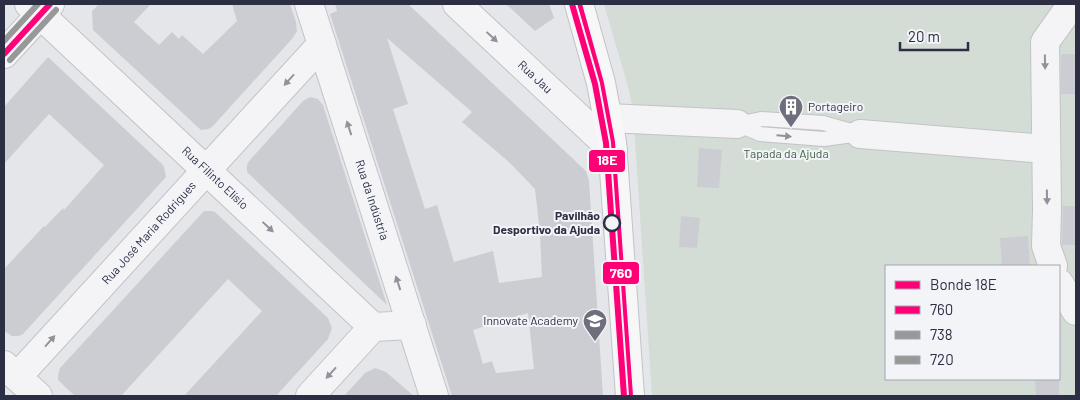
<svg xmlns="http://www.w3.org/2000/svg" width="1080" height="400" font-family="Barlow,sans-serif">
	<style>
		.green { fill: #d3ddd5; fill-rule: evenodd }
		.building { fill: #cccdd2; fill-rule: evenodd }
		.lines { fill: none; stroke-linecap: round; stroke-linejoin: round }
		.lane-casing { stroke: #c2c3c7; stroke-width: 16 }
		.street-casing { stroke: #c2c3c7; stroke-width: 30 }
		.secondary-casing { stroke: #c2c3c7; stroke-width: 30 }
		.lane { stroke: #f4f4f6; stroke-width: 14 }
		.street { stroke: #f4f4f6; stroke-width: 28 }
		.secondary { stroke: #f7f7f8; stroke-width: 28 }
		.bus-1-casing { stroke: #f3f4f8; stroke-width: 10 }
		.bus-2-casing { stroke: #f3f4f8; stroke-width: 10 }
		.bus-3-casing { stroke: #f3f4f8; stroke-width: 10 }
		.bus-1 { stroke: #f07; stroke-width: 6 }
		.bus-2 { stroke: #979898; stroke-width: 6 }
		.bus-3 { stroke: #979898; stroke-width: 6 }
		.tram-1-casing { stroke: #f3f4f8; stroke-width: 10 }
		.tram-1 { stroke: #f07; stroke-width: 6 }
		.oneway { fill: #90929c }
		.stop-dot { fill: #f3f4f8; stroke: #2c2f43; stroke-width: 2.5 }
		.labels { text-anchor: middle; stroke-width: 4; stroke-linejoin: round; paint-order: stroke }
		.street-label { font-size: 12px; fill: #2c2f43; stroke: #f3f4f8 }
		.poi-label { font-size: 12px; fill: #2c2f43; stroke: #f3f4f8; text-anchor: start }
		.park-label { font-size: 12px; fill: #395e3b; stroke: #f3f4f8 }
		.stop-label { font-size: 12px; font-weight: bold; fill: #2c2f43; stroke: #f3f4f8; text-anchor: end }
		.line-badge { stroke: #f3f4f8; stroke-width: 2 }
		.badge-label { font-size: 14px; text-anchor: middle; font-weight: bold; fill: #fff }
	</style>
	<rect width="100%" height="100%" fill="#e5e6e9"/>
	<path class="green" d="M606,4H1076V396H652L633,111L629,90L604,5ZM886,266H1059V379H886Z"/>
	<path class="building" d="M99,4H151L134,22L159,45L172,32L179,39L182,35L203,54L237,21L232,4H290L296,22L297,31L292,39L212,127L208,129L201,130L93,30L92,11Z
		M335,4H408L586,171L589,181L603,396H452L330,14L337,11ZM387,38L472,112L462,122L509,162L535,189L540,233L542,277L499,283L493,251L454,262L437,205L425,209L393,109L408,104ZM528,313L534,369L496,373L492,361L483,364L473,330Z
		M506,4H549L554,18L535,31Z
		M1061,54H1076V94H1061Z
		M48,57L161,163L164,167L166,177L23,334L19,336H12L4,331V269L44,226L45,227L63,208L64,210L104,165L49,114L4,164V107Z
		M310,97L318,99L323,105L387,305L247,172V165L249,161L303,101Z
		M699,148L722,150L719,188L697,187Z
		M1063,206H1076V245H1062Z
		M204,211H211L215,212L328,318L332,328L328,339L276,396H184L262,311L228,279L121,396H75L58,380V376L60,368Z
		M681,216L700,218L697,248L679,247Z
		M1028,236L1030,266H1002L1000,238Z
		M375,368L386,372L414,396H344L365,373Z
		M1035,379H1059V396H1036Z"/>
	<g class="lines">
		<defs>
			<path id="lane" d="M737,124L760,134L824,139L860,134
				M737,124L761,119L823,123L855,132"/>
			<path id="street" d="M29,4L373,327L412,325
				M309,4L434,396
				M457,4L613,150
				M608,118L737,124
				M860,134L1046,149
				M1053,266L1046,246L1047,210L1045,42L1072,4
				M1059,283L1076,311
				M4,365L38,396
				M17,377L322,44
				M310,396L373,327"/>
			<path id="secondary" d="M579,4L601,83L612,142L630,396
				M4,54L50,4"/>
		</defs>
		<use href="#lane" class="lane-casing"/>
		<use href="#street" class="street-casing"/>
		<use href="#secondary" class="secondary-casing"/>
		<use href="#lane" class="lane"/>
		<use href="#street" class="street"/>
		<use href="#secondary" class="secondary"/>
		<defs>
			<path id="bus-1" d="M579,4L601,83L612,142L630,396
				M4,54L50,4"/>
			<path id="bus-2" d="M10,60L56,10"/>
			<path id="bus-3" d="M4,41L38,4"/>
		</defs>
		<use href="#bus-1" class="bus-1-casing"/>
		<use href="#bus-2" class="bus-2-casing"/>
		<use href="#bus-3" class="bus-3-casing"/>
		<use href="#bus-1" class="bus-1"/>
		<use href="#bus-2" class="bus-2"/>
		<use href="#bus-3" class="bus-3"/>
		<defs>
			<path id="tram-1" d="M572,4L595,84L606,143L624,396"/>
		</defs>
		<use href="#tram-1" class="tram-1-casing"/>
		<use href="#tram-1" class="tram-1"/>
	</g>
	<defs><path id="oneway-solid" d="M-6-.8H1V-3.2L6.5 0L1 3.2V.8H-6Z" transform="scale(1.25)"/></defs>
	<g class="oneway">
		<use href="#oneway-solid" transform="translate(492 37) rotate(43)"/>
		<use href="#oneway-solid" transform="translate(1045 62) rotate(89)"/>
		<use href="#oneway-solid" transform="translate(289 80) rotate(132)"/>
		<use href="#oneway-solid" transform="translate(349 128) rotate(-108)"/>
		<use href="#oneway-solid" transform="translate(784 136) rotate(5)"/>
		<use href="#oneway-solid" transform="translate(1047 197) rotate(89)"/>
		<use href="#oneway-solid" transform="translate(268 227) rotate(43)"/>
		<use href="#oneway-solid" transform="translate(398 283) rotate(-108)"/>
		<use href="#oneway-solid" transform="translate(50 341) rotate(-48)"/>
		<use href="#oneway-solid" transform="translate(331 373) rotate(132)"/>
	</g>
	<defs>
		<symbol id="building-pin" viewBox="-11 -11 22 30"><path d="M0 17L-7.5 6A9.5 9.5 0 1 1 7.5 6Z" fill="#6d6f7d" stroke="#f3f4f8"/><path d="M-4-6H4V6H1V3H-1V6H-4ZM-2.5-4.3h1.7v1.8h-1.7ZM.8-4.3h1.7v1.8H.8ZM-2.5-1h1.7V.8h-1.7ZM.8-1h1.7V.8H.8Z" fill="#fff"/></symbol>
		<symbol id="school-pin" viewBox="-11 -11 22 30"><path d="M0 17L-7.5 6A9.5 9.5 0 1 1 7.5 6Z" fill="#6d6f7d" stroke="#f3f4f8"/><path d="M0-5L7-2L0 1L-7-2ZM-4 1L0 2.5L4 1V4Q0 6-4 4Z" fill="#fff"/></symbol>
	</defs>
	<g fill-rule="evenodd">
		<use href="#building-pin" x="777" y="93" width="28" height="38"/>
		<use href="#school-pin" x="581" y="307" width="28" height="38"/>
	</g>
	<circle class="stop-dot" cx="612" cy="223" r="8"/>
	<g class="labels">
		<g class="street-label">
			<text transform="translate(535 77) rotate(43)" y="4">Rua Jau</text>
			<text transform="translate(215 178) rotate(43)" y="4">Rua Filinto Elísio</text>
			<text transform="translate(372 200) rotate(72)" y="4">Rua da Indústria</text>
			<text transform="translate(149 233) rotate(-48)" y="4">Rua José Maria Rodrigues</text>
		</g>
		<g class="poi-label">
			<text x="808" y="111">Portageiro</text>
			<text x="578" y="325" text-anchor="end">Innovate Academy</text>
		</g>
		<g class="park-label">
			<text x="786" y="158">Tapada da Ajuda</text>
		</g>
		<g class="stop-label">
			<text x="600" y="220">Pavilhão<tspan x="600" dy="14">Desportivo da Ajuda</tspan></text>
		</g>
	</g>
	<g class="line-badge">
		<rect x="588" y="149" width="38" height="24" rx="5" fill="#f07"/>
		<rect x="602" y="261" width="38" height="24" rx="5" fill="#f07"/>
	</g>
	<g class="badge-label">
		<text x="607" y="165">18E</text>
		<text x="621" y="278">760</text>
	</g>
	<rect width="1080" height="400" fill="none" stroke="#2c2f43" stroke-width="10"/>
	<rect x="885" y="265" width="175" height="115" fill="#f3f4f8" stroke="#a3a5b0"/>
	<rect x="895" y="281" width="25" height="8" fill="#ff0077" stroke="#a3a5b0"/>
	<text x="930" y="290" font-size="15" fill="#2c2f43">Bonde 18E</text>
	<rect x="895" y="306" width="25" height="8" fill="#ff0077" stroke="#a3a5b0"/>
	<text x="930" y="315" font-size="15" fill="#2c2f43">760</text>
	<rect x="895" y="331" width="25" height="8" fill="#979898" stroke="#a3a5b0"/>
	<text x="930" y="340" font-size="15" fill="#2c2f43">738</text>
	<rect x="895" y="356" width="25" height="8" fill="#979898" stroke="#a3a5b0"/>
	<text x="930" y="365" font-size="15" fill="#2c2f43">720</text>
	<path d="M900 42v8h68v-8" fill="none" stroke="#2c2f43" stroke-width="2.5"/>
	<text x="908" y="42" font-size="15" fill="#2c2f43" stroke="#f3f4f8" stroke-width="4" paint-order="stroke">20 m</text>
</svg>
